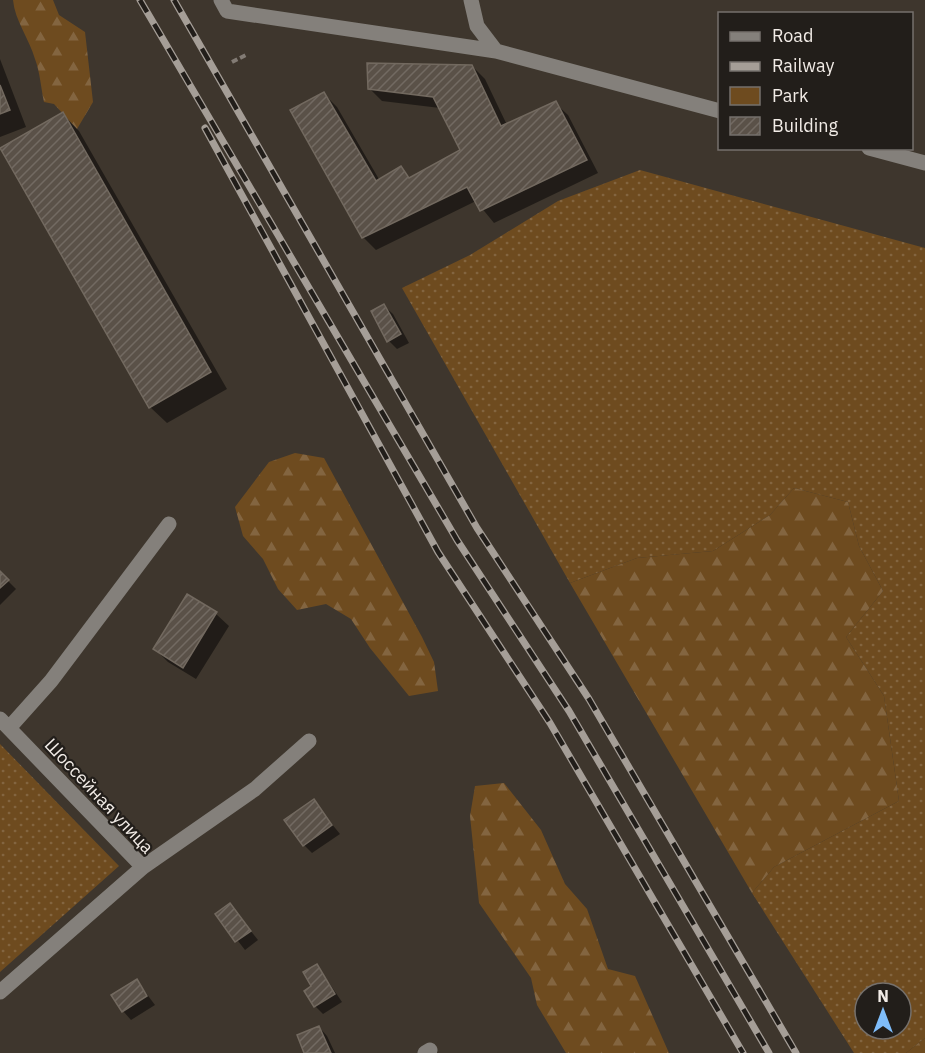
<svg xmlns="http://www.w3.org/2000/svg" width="925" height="1053" font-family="'IBM Plex Sans',sans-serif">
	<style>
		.green { fill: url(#green-dots); fill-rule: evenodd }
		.forest { fill: url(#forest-firs) }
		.shadow { fill: #0007 }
		.building { fill: url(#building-hatch); stroke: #72695f; stroke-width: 1.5 }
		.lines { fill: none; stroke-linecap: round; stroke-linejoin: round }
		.path { stroke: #827b74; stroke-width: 4; stroke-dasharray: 6 3; stroke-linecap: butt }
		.minor { stroke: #84807b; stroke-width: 15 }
		.rail-casing { stroke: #a59e97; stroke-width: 7 }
		.rail { stroke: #221e1a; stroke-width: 4.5; stroke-dasharray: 14; stroke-linecap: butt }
		.labels { text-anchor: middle; stroke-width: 4.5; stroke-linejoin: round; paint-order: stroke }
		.street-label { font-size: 18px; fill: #f2ece7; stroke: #221e1a }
	</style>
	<defs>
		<pattern id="green-dots" width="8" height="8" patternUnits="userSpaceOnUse" patternTransform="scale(1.5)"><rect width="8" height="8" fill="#6e4b1f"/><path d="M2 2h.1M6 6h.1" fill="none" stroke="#836540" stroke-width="1.8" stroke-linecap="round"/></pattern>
		<pattern id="forest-firs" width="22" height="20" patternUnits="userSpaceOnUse" patternTransform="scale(1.5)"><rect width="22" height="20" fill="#6e4b1f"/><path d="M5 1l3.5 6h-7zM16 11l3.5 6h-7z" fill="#836540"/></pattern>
		<pattern id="building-hatch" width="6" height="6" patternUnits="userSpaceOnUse" patternTransform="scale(1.5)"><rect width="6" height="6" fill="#5a5148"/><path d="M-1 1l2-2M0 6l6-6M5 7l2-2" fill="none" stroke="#726a62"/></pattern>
	</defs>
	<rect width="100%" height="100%" fill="#3e362d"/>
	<path class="green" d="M640,170L925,248V1038L906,1053H854L752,893L774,867L899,801L884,696L846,637L883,591L859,546L848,502L794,488L770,515L713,551L637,558L570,583L402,288L470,255L558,201ZM865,993H901V1029H865Z
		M0,744L119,866L0,972Z"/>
	<path class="forest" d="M13,0H53L59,15L85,32L93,102L77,129L54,104L44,102C41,88 40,72 35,59C29,38 15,21 13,0Z
		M295,453L324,458L422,637L434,662L438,691L409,696L370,648L351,619L326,604L297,610L278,589L263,559L243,536L235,507L269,462Z
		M794,488L848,502L859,546L883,591L846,637L884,696L899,801L774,867L752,893L570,583L637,558L713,551L770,515Z
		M504,783L541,830L565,884L587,909L608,969L635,976L669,1053H566L537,1005L531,978L479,903L470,816L475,786Z
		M925,1038V1053H906Z"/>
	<path class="shadow" d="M0,59L26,127L0,137Z
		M472,66L485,79L507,125L555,103L568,115L598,173L494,223L476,201L376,250L363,237L324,94L337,107L380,181L401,168L411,179L462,151L440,108L382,101L369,88Z
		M62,114L79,131L227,389L167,423L150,407Z
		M384,306L393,314L409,343L397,349L389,341Z
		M0,573L16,589L0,605Z
		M188,596L216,614L229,626L196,679L168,662L155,649Z
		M313,801L340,834L312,853L304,845Z
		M230,905L258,940L245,950L217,914Z
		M317,965L342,1002L323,1014L315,1006L313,987Z
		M137,981L155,1005L131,1020L123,1011Z
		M319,1027L327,1036L335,1053H306Z"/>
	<path class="building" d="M367,63L472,65L501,126L556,101L587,160L480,211L467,187L362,238L290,110L324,92L376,181L401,166L409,178L460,150L433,97L368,89Z
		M0,85L10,110L0,114Z
		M63,112L211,372L149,408L0,148Z
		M384,304L401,334L387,342L371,311Z
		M0,571L9,580L0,588Z
		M187,594L217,612L183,668L153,649Z
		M314,799L332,825L303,846L284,820Z
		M230,903L251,931L235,942L215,914Z
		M317,964L335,994L314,1007L304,991L311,986L303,972Z
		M137,979L147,996L122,1012L111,995Z
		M319,1026L331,1053H304L297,1035Z"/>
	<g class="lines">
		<path class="path" d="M232,62L246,55"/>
		<path class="minor" d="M221,0L227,11L496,51
			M471,0L477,26L496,51L720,111
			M869,148L925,163
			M0,719L143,867L0,992
			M9,728L51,681L169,524
			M143,867L255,789L309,741
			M425,1053L430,1050"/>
		<defs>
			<path id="rail" d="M140,0L457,540L569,711L769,1053
				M174,0L477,528L589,699L796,1053
				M205,128L438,552L550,723L743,1053"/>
		</defs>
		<use href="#rail" class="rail-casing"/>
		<use href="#rail" class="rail"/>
	</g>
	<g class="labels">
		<g class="street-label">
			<text transform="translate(99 796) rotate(47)" y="6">Шоссейная улица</text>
		</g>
	</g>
	<rect x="718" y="12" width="195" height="138" fill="#221e1a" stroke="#75706c" stroke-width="1.5"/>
	<rect x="730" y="32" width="30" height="9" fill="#84807b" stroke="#75706c" stroke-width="1.5"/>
	<text x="772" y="42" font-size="18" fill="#f2ece7">Road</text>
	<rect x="730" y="62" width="30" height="9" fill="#a59e97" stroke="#75706c" stroke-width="1.5"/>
	<text x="772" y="72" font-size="18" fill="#f2ece7">Railway</text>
	<rect x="730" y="87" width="30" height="18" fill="#6e4b1f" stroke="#75706c" stroke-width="1.5"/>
	<text x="772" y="102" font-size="18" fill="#f2ece7">Park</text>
	<rect x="730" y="117" width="30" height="18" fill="url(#building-hatch)" stroke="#75706c" stroke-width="1.5"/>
	<text x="772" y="132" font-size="18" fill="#f2ece7">Building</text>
	<g transform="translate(883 1011)"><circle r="28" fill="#221e1a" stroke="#75706c" stroke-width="1.5"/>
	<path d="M0-4.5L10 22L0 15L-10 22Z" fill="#7fbdfa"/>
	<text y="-9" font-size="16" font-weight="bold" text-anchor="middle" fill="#f2ece7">N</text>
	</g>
</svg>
